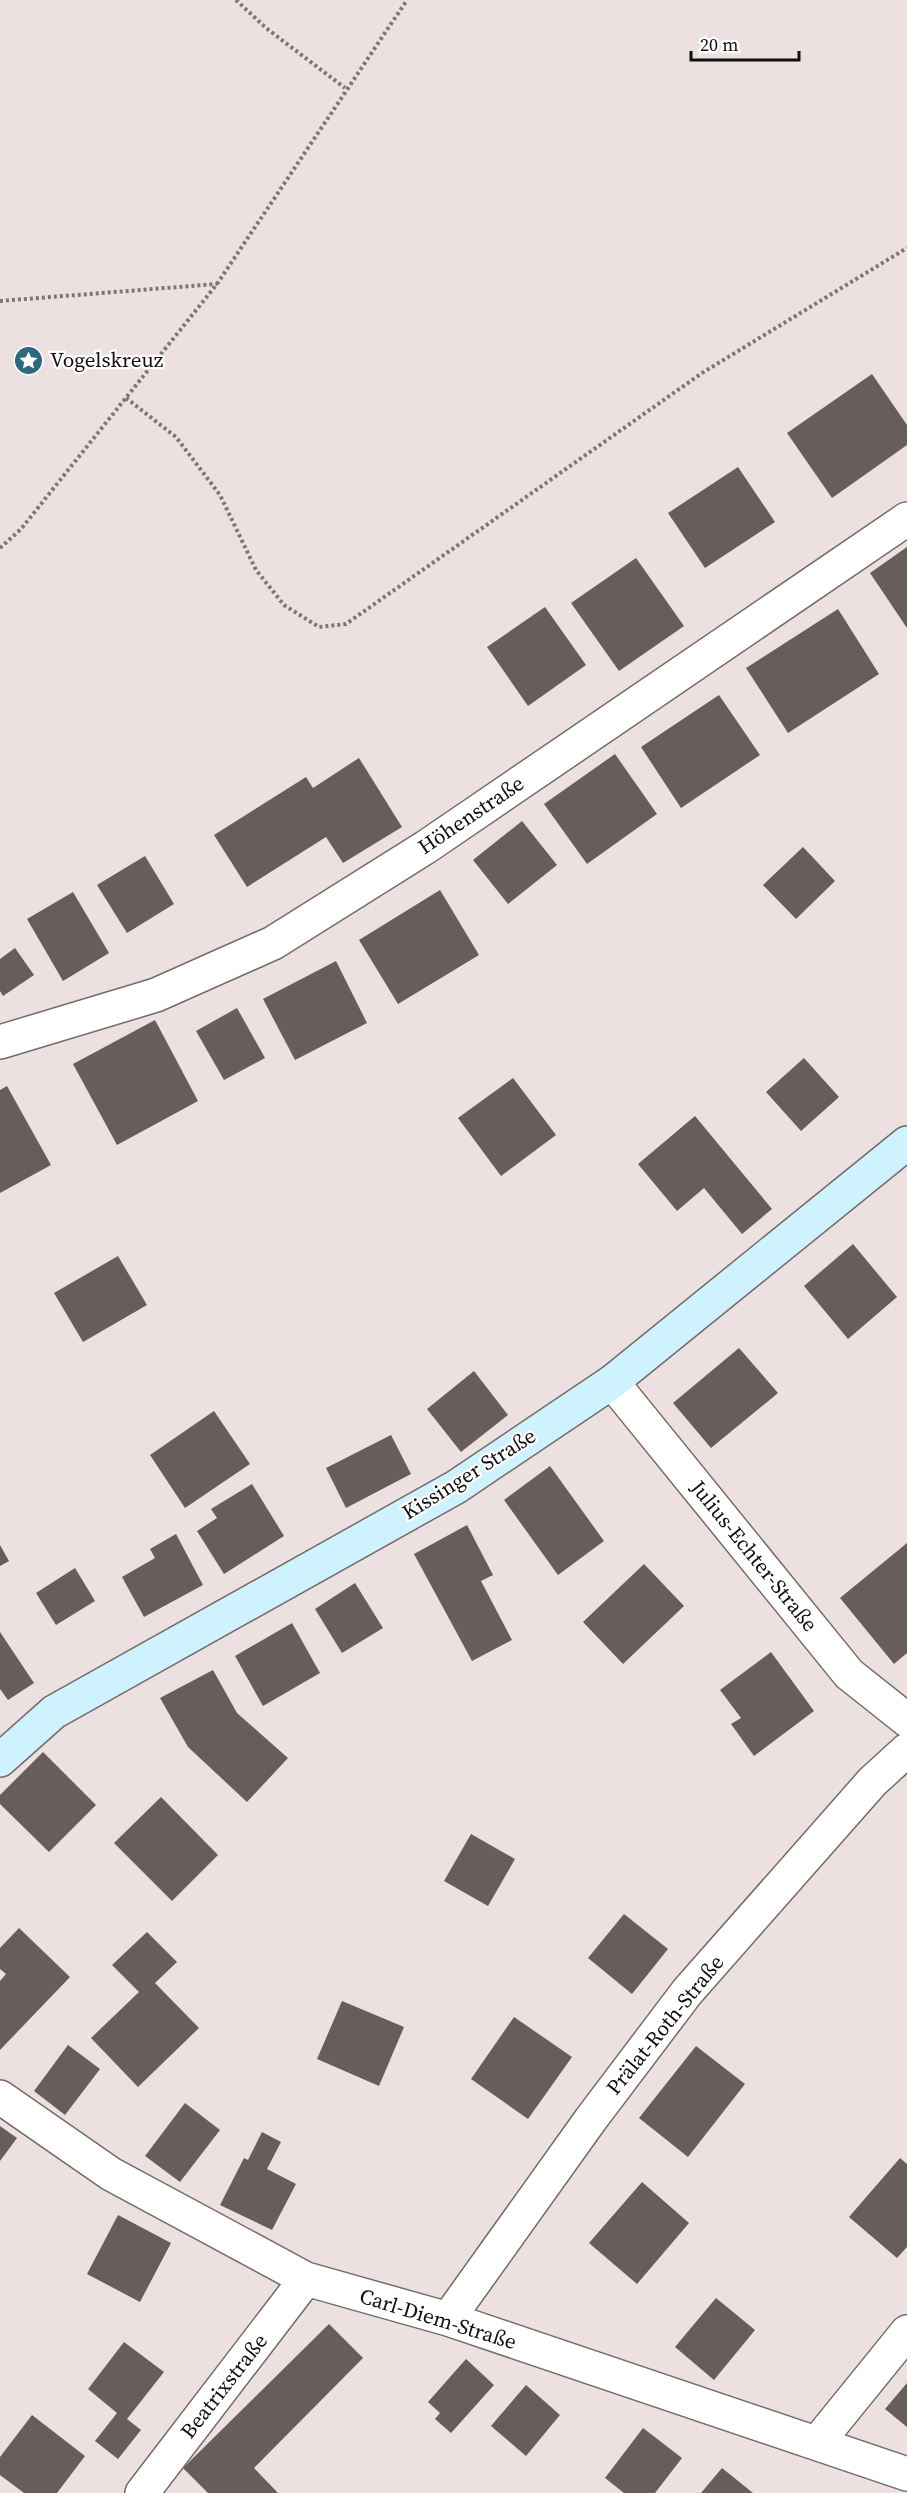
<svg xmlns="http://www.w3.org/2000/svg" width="907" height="2493" font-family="'Source Serif 4',serif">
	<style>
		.building { fill: #665d5c }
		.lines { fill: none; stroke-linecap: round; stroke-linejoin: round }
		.street-casing { stroke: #746a69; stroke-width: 36 }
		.secondary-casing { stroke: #746a69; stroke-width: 36 }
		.path { stroke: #7c7675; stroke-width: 4; stroke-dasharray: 3 3; stroke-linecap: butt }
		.street { stroke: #fff; stroke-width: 33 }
		.secondary { stroke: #cef2fe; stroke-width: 33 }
		.labels { text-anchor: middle; stroke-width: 4.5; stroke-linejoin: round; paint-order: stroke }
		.poi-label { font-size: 21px; fill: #110e0e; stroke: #fff; text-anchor: start }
		.street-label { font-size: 21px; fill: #110e0e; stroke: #fff }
	</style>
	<rect width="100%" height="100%" fill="#ece1e0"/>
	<path class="building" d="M872,374L907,425V445L832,498L787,433Z
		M738,467L775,522L705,568L668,513Z
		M907,547V628L870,573Z
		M636,558L684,626L619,671L571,603Z
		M545,607L586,665L528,706L487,647Z
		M838,609L879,674L788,733L746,668Z
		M719,695L760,755L681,808L641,747Z
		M615,754L657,814L587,864L544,804Z
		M359,758L402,827L343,863L326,837L247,887L214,835L306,777L313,788Z
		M522,821L557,865L508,904L473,860Z
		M803,847L835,881L796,919L763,885Z
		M145,856L174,904L127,933L97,885Z
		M440,890L479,955L398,1004L359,940Z
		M73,892L109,953L63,981L27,919Z
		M15,948L34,975L3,996L0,991V959Z
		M336,961L367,1023L295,1060L263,999Z
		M237,1008L265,1058L224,1080L196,1031Z
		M155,1020L198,1101L117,1145L73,1064Z
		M804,1058L839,1097L801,1131L766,1092Z
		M513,1078L556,1135L501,1176L458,1118Z
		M7,1086L51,1165L0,1193V1090Z
		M695,1116L772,1209L742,1234L704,1188L677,1211L638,1164Z
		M853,1244L897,1297L848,1339L804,1286Z
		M118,1256L147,1305L83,1342L54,1293Z
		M739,1348L778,1393L711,1448L673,1403Z
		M474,1371L508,1415L461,1452L427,1409Z
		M214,1411L250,1464L185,1508L150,1455Z
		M391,1435L411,1474L346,1508L326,1468Z
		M550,1466L604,1541L558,1575L504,1500Z
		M252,1484L284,1536L224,1574L197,1531L217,1518L211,1509Z
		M467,1525L493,1575L481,1581L512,1640L472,1661L414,1554Z
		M176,1534L203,1585L144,1617L122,1577L155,1558L150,1549Z
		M907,1543V1653L894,1664L840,1598Z
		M0,1545L9,1561L0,1566Z
		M644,1564L684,1606L623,1664L583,1622Z
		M75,1568L95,1601L56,1625L36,1593Z
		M355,1583L383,1628L342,1653L315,1609Z
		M292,1623L320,1673L263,1706L235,1656Z
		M0,1632L34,1683L8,1700L0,1689Z
		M771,1652L814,1711L754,1756L731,1724L741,1718L720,1690Z
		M213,1670L237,1713L288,1758L247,1802L188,1747L160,1698Z
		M43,1752L96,1805L49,1852L0,1804V1795Z
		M161,1797L218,1855L172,1901L114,1843Z
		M471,1834L515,1859L488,1906L444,1881Z
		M624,1914L668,1949L632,1994L588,1958Z
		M19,1928L70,1977L0,2050V1981L6,1974L0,1969V1948Z
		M147,1932L177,1962L155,1983L199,2028L138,2087L91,2038L139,1992L112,1965Z
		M342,2001L404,2027L379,2086L317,2059Z
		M514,2017L572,2057L528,2119L471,2079Z
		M68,2045L100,2069L65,2115L34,2091Z
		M696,2046L745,2084L688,2157L639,2118Z
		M185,2103L220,2130L180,2182L145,2156Z
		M0,2126L17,2138L0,2161Z
		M262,2132L281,2142L267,2169L296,2184L272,2230L220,2205L244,2158L248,2160Z
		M900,2158L907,2164V2247L897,2258L849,2217Z
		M642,2182L689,2223L637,2284L589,2243Z
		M118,2215L171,2243L140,2302L87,2274Z
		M716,2298L755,2330L714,2380L675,2347Z
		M329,2324L363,2358L254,2468L278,2493H208L183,2468Z
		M124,2342L164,2372L127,2419L141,2430L118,2459L95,2441L117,2413L88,2389Z
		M466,2359L494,2385L451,2433L435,2419L440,2413L428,2402Z
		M907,2383V2427L885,2409Z
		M526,2385L560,2415L526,2456L491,2426Z
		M32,2415L85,2456L57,2493H24L0,2475V2457Z
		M643,2428L682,2458L655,2493H624L605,2478Z
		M722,2468L753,2493H701Z"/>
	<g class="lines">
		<defs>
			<path id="street" d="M0,1042L156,995L273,943L426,847L907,519
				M612,1382L849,1674L907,1720
				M0,2097L111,2174L306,2279L448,2319L907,2474
				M448,2319L591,2119L687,1992L872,1782L907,1750
				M817,2443L907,2332
				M142,2493L306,2279"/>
			<path id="secondary" d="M0,1760L54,1712L456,1487L612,1382L907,1143"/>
		</defs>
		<use href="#street" class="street-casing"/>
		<use href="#secondary" class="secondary-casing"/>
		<path class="path" d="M236,0L266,28L345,88
			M0,301L217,284
			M126,398L176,437L220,495L256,570L284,605L319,627L346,624L702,373L907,248
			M0,548L21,529L217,284L407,0"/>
		<use href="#street" class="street"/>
		<use href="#secondary" class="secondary"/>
	</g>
	<defs>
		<symbol id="sight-disc" viewBox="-11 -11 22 22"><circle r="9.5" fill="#2a697e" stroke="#fff"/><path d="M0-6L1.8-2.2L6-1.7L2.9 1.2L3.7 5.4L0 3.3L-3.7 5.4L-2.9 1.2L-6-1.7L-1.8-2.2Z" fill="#fff"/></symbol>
	</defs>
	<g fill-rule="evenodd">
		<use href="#sight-disc" x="12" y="344" width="33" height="33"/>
	</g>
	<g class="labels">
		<g class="poi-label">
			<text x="50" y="367">Vogelskreuz</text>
		</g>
		<g class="street-label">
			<text transform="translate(471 815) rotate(-34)" y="7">Höhenstraße</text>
			<text transform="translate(469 1474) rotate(-32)" y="7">Kissinger Straße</text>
			<text transform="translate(754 1556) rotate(51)" y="7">Julius-Echter-Straße</text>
			<text transform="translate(665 2025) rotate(-51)" y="7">Prälat-Roth-Straße</text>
			<text transform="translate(438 2319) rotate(17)" y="7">Carl-Diem-Straße</text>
			<text transform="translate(224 2386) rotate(-52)" y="7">Beatrixstraße</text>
		</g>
	</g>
	<path d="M691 51v9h108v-9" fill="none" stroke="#110e0e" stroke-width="3"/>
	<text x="700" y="51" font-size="18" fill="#110e0e" stroke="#ffffff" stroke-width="4.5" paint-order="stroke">20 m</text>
</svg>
